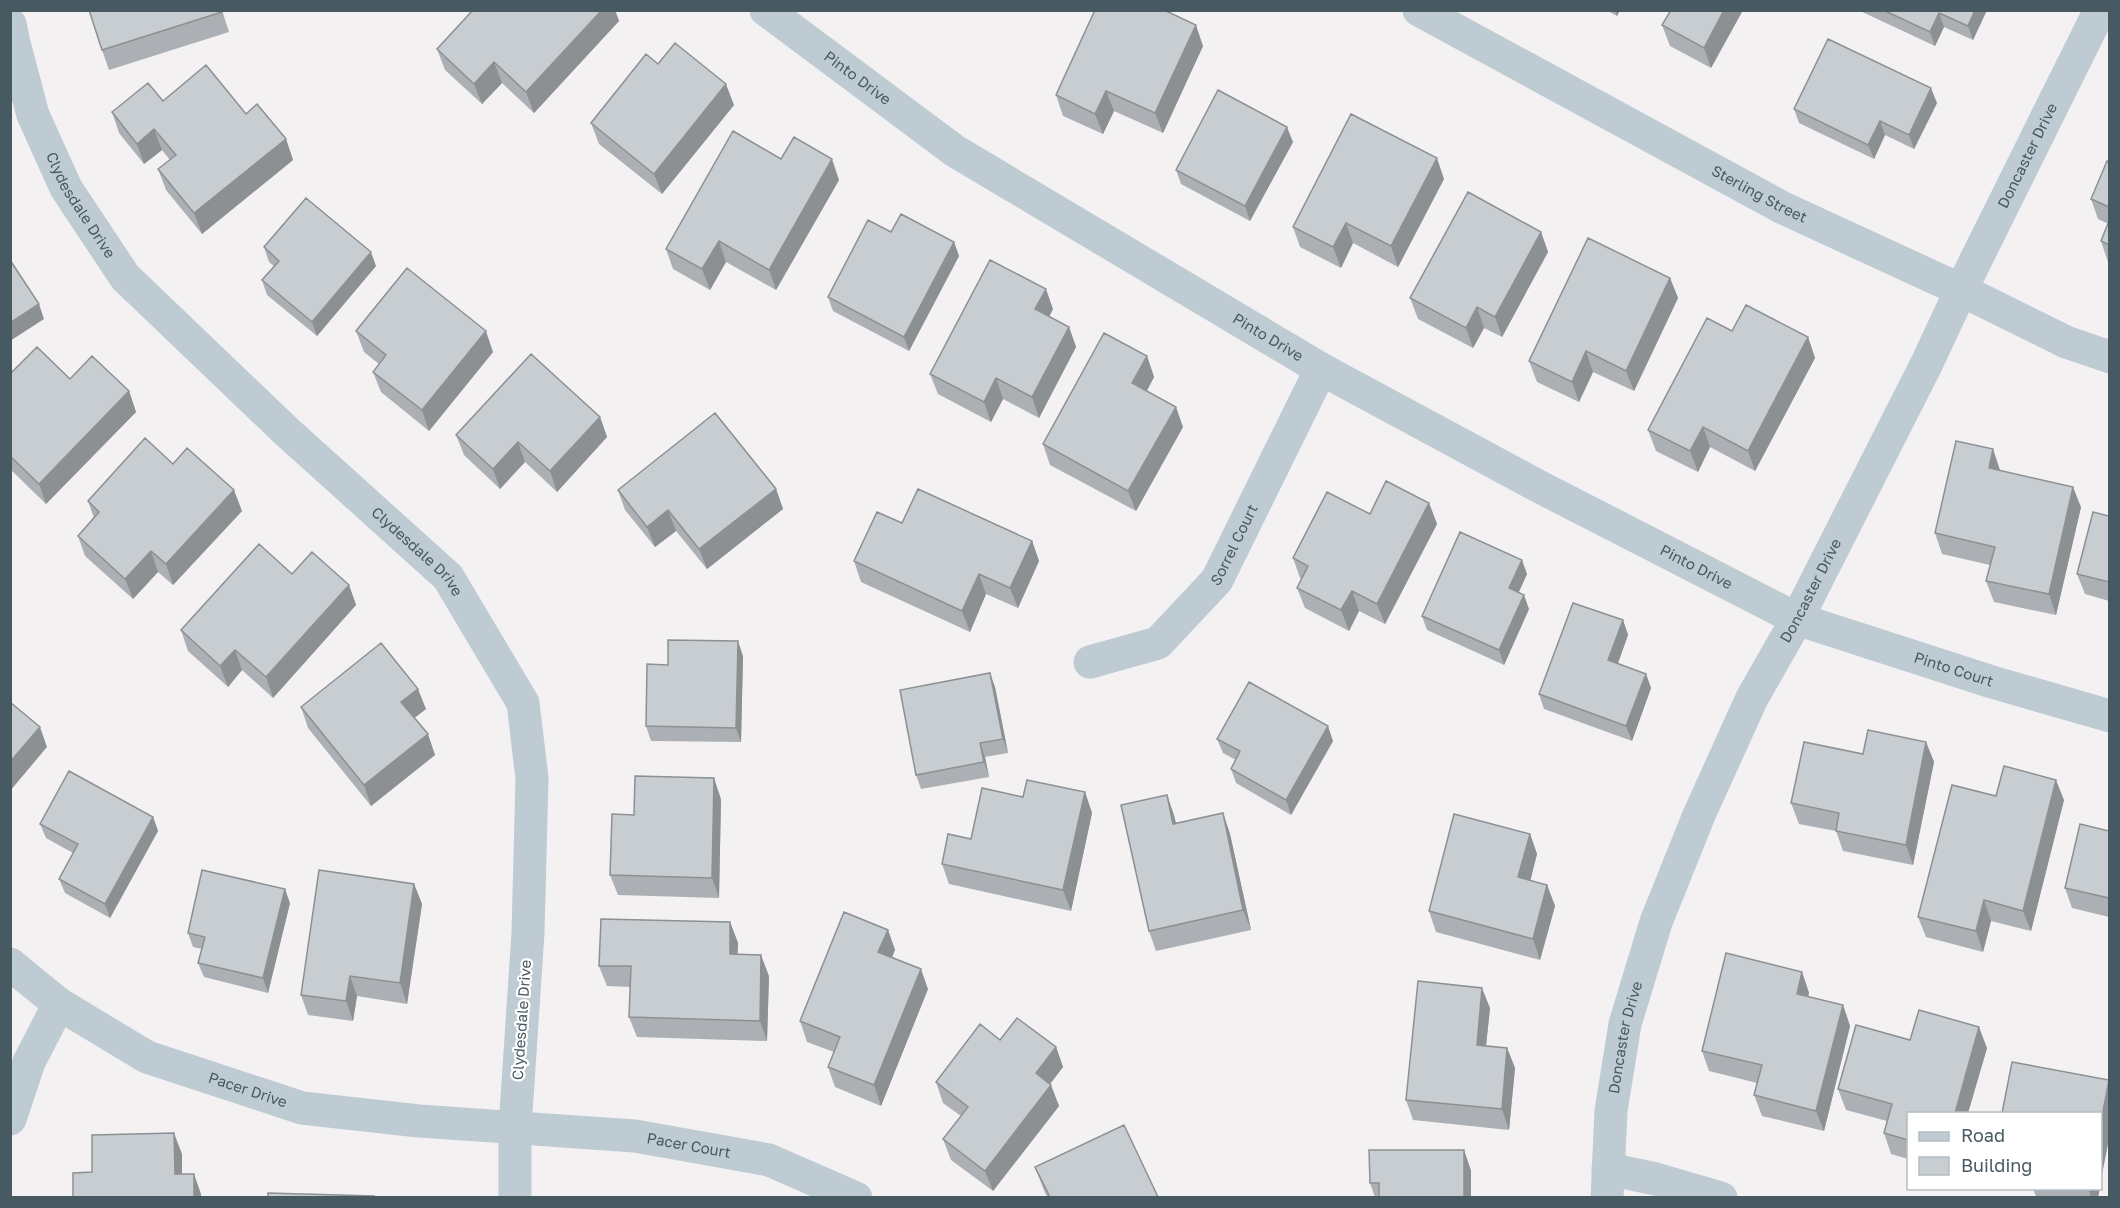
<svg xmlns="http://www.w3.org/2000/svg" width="2120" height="1208" font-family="'Golos Text',sans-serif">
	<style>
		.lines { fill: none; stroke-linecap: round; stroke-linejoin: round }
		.minor { stroke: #becbd2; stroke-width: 33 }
		.wall { fill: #acb0b5 }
		.shaded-wall { fill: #8c9093 }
		.building { fill: #c8cdd2; stroke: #8c9093; stroke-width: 1.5 }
		.labels { text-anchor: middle; stroke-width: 4.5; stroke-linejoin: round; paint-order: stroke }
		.street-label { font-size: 15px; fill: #475961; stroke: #fff }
	</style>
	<rect width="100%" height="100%" fill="#f4f1f2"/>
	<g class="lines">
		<g class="minor">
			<path id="s1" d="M766,10L955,151L1321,369L1540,487L1797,619L1992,682L2110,716"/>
			<path id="s2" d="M1419,10L1783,208L1961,290L2066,342L2110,357"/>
			<path id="s3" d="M10,24L14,43L33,115L66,188L125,277L286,431L448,577L523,703L532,778L528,933L515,1128V1198"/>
			<path id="s4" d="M1090,662L1158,643L1217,580L1321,369"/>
			<path id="s5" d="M10,964L59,1004L147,1057L302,1108L419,1121L635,1136L769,1160L856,1198"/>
			<path d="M10,1119L29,1062L59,1004"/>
			<path d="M1608,1169L1656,1179L1721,1198"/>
			<path id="s6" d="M1607,1198L1611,1111L1625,1024L1656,922L1699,815L1752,698L1797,619L1927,363L1961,290L2100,10"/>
		</g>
	</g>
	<path class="wall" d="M222,10L229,32L109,70L102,50Z
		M473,10H615L619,21L534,113L502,83L482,104L445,70L437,49Z
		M1606,10H1620L1617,16Z
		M1665,10H1743L1711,68L1670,46L1662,25L1669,13Z
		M1858,10H1987L1973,40L1944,27L1935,46Z
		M1203,46L1163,133L1114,111L1103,134L1063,116L1056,95Z
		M658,64L734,105L662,194L599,144L591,123Z
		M163,101L246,114L286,139L293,160L202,234L166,190L158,169L170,160L162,150L144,164L119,133L112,112Z
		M1937,103L1914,149L1885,135L1874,159L1799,123L1794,109Z
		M1293,142L1250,221L1181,184L1176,170Z
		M781,159L839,180L776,290L726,262L710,290L673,269L666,249Z
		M2109,163V262H2108L2101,241L2109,224L2098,219L2091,199Z
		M1444,179L1398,267L1353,243L1341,268L1300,247L1293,227Z
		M1541,232L1548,252L1502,337L1484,328L1473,348L1418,319L1410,298Z
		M954,242L959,256L909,351L833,311L828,297Z
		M264,247L376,266L317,336L267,295L262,280L274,266L269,262Z
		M1670,278L1678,298L1634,391L1593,372L1579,402L1537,382L1529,361Z
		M1053,309L1049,317L1069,327L1076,347L1039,418L1003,399L991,422L938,394L930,374Z
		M356,331L493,352L429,431L381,392L373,372L379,364L364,352Z
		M1732,331L1808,337L1815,358L1755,471L1710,447L1698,472L1656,451L1648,430Z
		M1147,356L1154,377L1147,391L1183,427L1136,511L1050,465L1043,444Z
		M10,374L70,379L129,391L136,412L46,504L10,469Z
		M600,417L607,437L557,492L525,462L500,489L464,455L456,435Z
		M173,464L242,511L173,585L158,572L133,599L85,556L78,536L94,518L88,501Z
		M2000,470L2081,507L2056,615L1994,602L1986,581L1990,565L1942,554L1935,533Z
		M776,489L783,509L707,569L676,531L655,547L625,510L618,490Z
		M1429,503L1437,524L1385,624L1359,611L1349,631L1305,608L1297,588L1302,579L1300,578L1293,558L1370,514Z
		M2109,516V601L2085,594L2077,574Z
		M902,523L1032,541L1039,561L1018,608L986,594L970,632L861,582L854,561Z
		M292,574L349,585L356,605L273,698L242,670L228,687L188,651L181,630Z
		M1527,574L1519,592L1529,609L1504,665L1427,630L1422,616Z
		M1623,620L1628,635L1618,663L1646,674L1651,688L1632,741L1544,709L1539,694Z
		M743,656L741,742L651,741L646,726L668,665Z
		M995,687L1008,753L985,757L989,777L921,789L916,775Z
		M301,707L426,709L414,718L435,755L371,806L308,728Z
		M1217,739L1333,741L1291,815L1236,783L1231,769L1236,760L1223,753Z
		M1926,742L1934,762L1913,865L1843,851L1836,831L1799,824L1791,803L1863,754Z
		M1085,792L1092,813L1071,911L949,884L942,864L1023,797Z
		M1167,795L1176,823L1223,813L1230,834L1251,930L1156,951L1149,931Z
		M1996,796L2064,800L2031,931L1991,921L1983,952L1926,937L1918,917Z
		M721,799L719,898L618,895L610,875L634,815Z
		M153,817L158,831L110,918L65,893L59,879L73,853L46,838L40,824Z
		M2109,831V917L2072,908L2065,888Z
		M1530,834L1537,854L1530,880L1547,885L1555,906L1540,960L1436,932L1429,911Z
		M414,884L422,904L407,1004L357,996L353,1021L308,1015L301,995Z
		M290,903L268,993L204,977L198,963L202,949L193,947L188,933Z
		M730,922L738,943L737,954L769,976L767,1041L637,1037L629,1017L630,987L607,986L599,966Z
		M888,930L895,950L892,957L928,989L881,1106L835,1087L828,1067L834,1052L807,1042L800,1021Z
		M1802,972L1809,993L1808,996L1843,1005L1850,1026L1824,1131L1762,1116L1754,1095L1757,1083L1709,1071L1702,1051Z
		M1490,1008L1486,1046L1507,1048L1515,1068L1509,1130L1413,1120L1406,1100Z
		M1000,1040L1056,1047L1063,1067L1050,1084L1059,1106L993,1191L951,1160L943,1139L961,1116L943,1103L936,1082Z
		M1910,1040L1987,1048L1968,1113H1908V1159L1891,1154L1884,1133L1887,1121L1846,1110L1838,1089Z
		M1464,1150L1471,1171V1197H1375L1370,1183Z
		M1035,1167L1158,1197H1047L1043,1188Z
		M2033,1188H2100L2098,1197H2036Z"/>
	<path class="shaded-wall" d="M602,10H615L619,21L534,113L526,92Z
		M1615,10H1620L1617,16Z
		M1724,10H1743L1711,68L1704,48Z
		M1975,10H1987L1973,40L1968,26Z
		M1939,13L1944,27L1935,46L1930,32Z
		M1196,25L1203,46L1163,133L1155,113Z
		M494,62L502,83L482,104L474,84Z
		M726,84L734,105L662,194L654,174Z
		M1931,88L1937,103L1914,149L1909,135Z
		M1106,91L1114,111L1103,134L1095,114Z
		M1880,121L1885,135L1874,159L1868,145Z
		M1287,127L1293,142L1250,221L1245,206Z
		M154,129L162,150L144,164L137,144Z
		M286,139L293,160L202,234L194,213Z
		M1437,158L1444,179L1398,267L1391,246Z
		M832,159L839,180L776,290L769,270Z
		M1346,223L1353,243L1341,268L1333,247Z
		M1541,232L1548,252L1502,337L1495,317Z
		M719,241L726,262L710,290L702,269Z
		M954,242L959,256L909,351L904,337Z
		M371,252L376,266L317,336L312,322Z
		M1670,278L1678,298L1634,391L1626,371Z
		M1046,289L1053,309L1042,330L1035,309Z
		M39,304L44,319L10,341V323Z
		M1477,307L1484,328L1473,348L1466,328Z
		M1069,327L1076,347L1039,418L1032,397Z
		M486,331L493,352L429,431L422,410Z
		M1808,337L1815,358L1755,471L1748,451Z
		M1586,351L1593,372L1579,402L1572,382Z
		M1147,356L1154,377L1140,403L1132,383Z
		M996,378L1003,399L991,422L984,402Z
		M129,391L136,412L46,504L39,484Z
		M1176,407L1183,427L1136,511L1128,491Z
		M600,417L607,437L557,492L550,471Z
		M1703,427L1710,447L1698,472L1690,451Z
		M518,442L525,462L500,489L493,469Z
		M1993,449L2000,470L1989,468Z
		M2073,487L2081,507L2056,615L2049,594Z
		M776,489L783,509L707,569L699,549Z
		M234,490L242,511L173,585L166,564Z
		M1429,503L1437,524L1385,624L1377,604Z
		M668,510L676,531L655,547L647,527Z
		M1032,541L1039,561L1018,608L1010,588Z
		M151,551L158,572L133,599L125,579Z
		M1522,560L1527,574L1514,602L1509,588Z
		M979,574L986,594L970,632L962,611Z
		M349,585L356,605L273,698L266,677Z
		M1352,591L1359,611L1349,631L1341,610Z
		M1524,595L1529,609L1504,665L1499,650Z
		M1623,620L1628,635L1614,674L1608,660Z
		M738,641L743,656L741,742L736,728Z
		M235,650L242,670L228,687L220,666Z
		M990,673L995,687L1008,753L1003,739Z
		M1646,674L1651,688L1632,741L1626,726Z
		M418,689L426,709L409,722L401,702Z
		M1328,726L1333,741L1291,815L1286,800Z
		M40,727L47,747L10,791V762Z
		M428,734L435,755L371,806L364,785Z
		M1926,742L1934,762L1913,865L1906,845Z
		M980,743L985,757L989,777L984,762Z
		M714,778L721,799L719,898L712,878Z
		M2056,780L2064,800L2031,931L2023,911Z
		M1085,792L1092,813L1071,911L1063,890Z
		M1167,795L1174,815L1181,844L1173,824Z
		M1223,813L1230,834L1251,930L1243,910Z
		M153,817L158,831L110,918L105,904Z
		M1530,834L1537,854L1526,898L1518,877Z
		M414,884L422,904L407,1004L400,983Z
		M1547,885L1555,906L1540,960L1533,939Z
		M285,889L290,903L268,993L263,978Z
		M1984,900L1991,921L1983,952L1976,931Z
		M730,922L738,943L737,974L730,954Z
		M888,930L895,950L886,972L878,952Z
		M761,955L769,976L767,1041L760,1021Z
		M921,969L928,989L881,1106L874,1085Z
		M1802,972L1809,993L1804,1014L1797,994Z
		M350,976L357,996L353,1021L346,1001Z
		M1482,988L1490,1008L1484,1065L1477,1045Z
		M1843,1005L1850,1026L1824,1131L1816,1111Z
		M1979,1027L1987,1048L1968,1113H1955Z
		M1056,1047L1063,1067L1043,1093L1036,1073Z
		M1507,1048L1515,1068L1509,1130L1502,1109Z
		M2109,1081V1139L2100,1185V1127Z
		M1051,1085L1059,1106L993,1191L985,1171Z
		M174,1133L182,1154V1195L175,1174Z
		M1464,1150L1471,1171V1197H1464Z
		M194,1174L201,1194V1197H194Z
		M2088,1188H2100L2098,1197H2091Z"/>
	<path class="building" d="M89,10H221L222,12L102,50Z
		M473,10H602L526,92L494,62L474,84L437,49Z
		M1095,10H1164L1196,25L1155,113L1106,91L1095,114L1056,95Z
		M1671,10H1724L1704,48L1662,25Z
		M1883,10H1975L1968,26L1939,13L1930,32Z
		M1828,39L1931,88L1909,135L1880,121L1868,145L1794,109Z
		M675,43L726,84L654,174L591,123L646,54L658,64Z
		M206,65L246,114L257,104L286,139L194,213L158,169L176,155L154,129L137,144L112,112L148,83L163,101Z
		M1218,90L1287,127L1245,206L1176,170Z
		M1351,114L1437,158L1391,246L1346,223L1333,247L1293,227Z
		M733,131L781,159L794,137L832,159L769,270L719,241L702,269L666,249Z
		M2107,161L2109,163V207L2091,199Z
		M1468,192L1541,232L1495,317L1477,307L1466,328L1410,298Z
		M306,198L371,252L312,322L262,280L279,261L264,247Z
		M901,214L954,242L904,337L828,297L868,220L891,232Z
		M2109,221V245L2101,241Z
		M1588,238L1670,278L1626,371L1586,351L1572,382L1529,361Z
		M10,260L39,304L10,323Z
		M990,260L1046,289L1035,309L1069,327L1032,397L996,378L984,402L930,374Z
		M407,268L486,331L422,410L373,372L386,355L356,331Z
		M1746,305L1808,337L1748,451L1703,427L1690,451L1648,430L1707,318L1732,331Z
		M1104,333L1147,356L1132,383L1176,407L1128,491L1043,444Z
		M37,347L70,379L92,356L129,391L39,484L10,456V374Z
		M531,354L600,417L550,471L518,442L493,469L456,435Z
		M715,413L776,489L699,549L668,510L647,527L618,490Z
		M145,438L173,464L187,448L234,490L166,564L151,551L125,579L78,536L99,512L88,501Z
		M1956,441L1993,449L1989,468L2073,487L2049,594L1986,581L1995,547L1935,533Z
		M1386,481L1429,503L1377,604L1352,591L1341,610L1297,588L1308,566L1293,558L1327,492L1370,514Z
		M918,489L1032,541L1010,588L979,574L962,611L854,561L877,512L902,523Z
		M2093,512L2109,516V582L2077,574Z
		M1460,532L1522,560L1509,588L1524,595L1499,650L1422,616Z
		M259,544L292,574L312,552L349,585L266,677L235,650L220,666L181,630Z
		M1573,603L1623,620L1608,660L1646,674L1626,726L1539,694Z
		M668,640L738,641L736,728L646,726L647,664L668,665Z
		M381,643L418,689L401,702L428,734L364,785L301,707Z
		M990,673L1003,739L980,743L984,762L916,775L900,690Z
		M1249,682L1328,726L1286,800L1231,769L1240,751L1217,739Z
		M10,702L40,727L10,762Z
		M1868,730L1926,742L1906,845L1836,831L1839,813L1791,803L1804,742L1863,754Z
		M2004,766L2056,780L2023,911L1984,900L1976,931L1918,917L1952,785L1996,796Z
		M69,771L153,817L105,904L59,879L78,844L40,824Z
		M635,776L714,778L712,878L610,875L612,814L634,815Z
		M1027,780L1085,792L1063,890L942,864L948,834L971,839L982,788L1023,797Z
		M1167,795L1173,824L1223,813L1243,910L1149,931L1121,805Z
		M1454,814L1530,834L1518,877L1547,885L1533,939L1429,911Z
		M2080,824L2109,831V898L2065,888Z
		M202,870L285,889L263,978L198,963L205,937L188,933Z
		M319,870L414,884L400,983L350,976L346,1001L301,995Z
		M844,912L888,930L878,952L921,969L874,1085L828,1067L840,1037L800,1021Z
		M601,919L730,922V954L761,955L760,1021L629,1017L631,966H599Z
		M1726,953L1802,972L1797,994L1843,1005L1816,1111L1754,1095L1762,1065L1702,1051Z
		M1418,981L1482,988L1477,1045L1507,1048L1502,1109L1406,1100Z
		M1919,1010L1979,1027L1955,1113H1908V1140L1884,1133L1892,1104L1838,1089L1856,1025L1910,1040Z
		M1017,1018L1056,1047L1036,1073L1051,1085L985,1171L943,1139L968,1107L936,1082L980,1024L1000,1040Z
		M2012,1062L2109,1080L2100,1127V1113H2002Z
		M1124,1125L1158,1197H1050L1035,1167Z
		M174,1133L175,1174H194V1197H73V1173L92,1172V1135Z
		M1369,1150H1464V1197H1379V1183H1370Z
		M268,1193L374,1196V1197H268Z"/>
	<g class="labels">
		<g class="street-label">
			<text dy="5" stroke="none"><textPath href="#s1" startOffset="114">Pinto Drive</textPath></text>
			<text dy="5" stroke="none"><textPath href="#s6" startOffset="1134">Doncaster Drive</textPath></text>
			<text dy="5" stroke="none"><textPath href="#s2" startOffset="387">Sterling Street</textPath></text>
			<text dy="5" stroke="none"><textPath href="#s3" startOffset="196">Clydesdale Drive</textPath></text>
			<text dy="5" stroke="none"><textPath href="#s1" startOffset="600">Pinto Drive</textPath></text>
			<text dy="5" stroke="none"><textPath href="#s4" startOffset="196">Sorrel Court</textPath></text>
			<text dy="5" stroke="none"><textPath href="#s3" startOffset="682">Clydesdale Drive</textPath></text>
			<text dy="5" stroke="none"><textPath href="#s1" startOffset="1086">Pinto Drive</textPath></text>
			<text dy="5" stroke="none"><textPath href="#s6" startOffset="648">Doncaster Drive</textPath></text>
			<text dy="5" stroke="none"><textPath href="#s1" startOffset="1364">Pinto Court</textPath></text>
			<text transform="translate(522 1020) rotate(-86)" y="5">Clydesdale Drive</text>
			<text dy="5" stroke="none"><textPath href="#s6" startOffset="162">Doncaster Drive</textPath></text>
			<text dy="5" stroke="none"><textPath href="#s5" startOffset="272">Pacer Drive</textPath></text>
			<text dy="5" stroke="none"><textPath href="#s5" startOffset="718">Pacer Court</textPath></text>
		</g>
	</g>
	<rect width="2120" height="1208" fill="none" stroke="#475961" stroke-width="24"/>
	<rect x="1907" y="1112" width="195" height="78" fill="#ffffff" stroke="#b5bdc0" stroke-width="1.5"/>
	<rect x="1919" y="1132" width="30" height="9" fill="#becbd2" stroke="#b5bdc0" stroke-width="1.5"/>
	<text x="1961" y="1142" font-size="18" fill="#475961">Road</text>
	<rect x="1919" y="1157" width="30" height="18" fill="#c8cdd2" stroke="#b5bdc0" stroke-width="1.5"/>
	<text x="1961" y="1172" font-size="18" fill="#475961">Building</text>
</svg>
